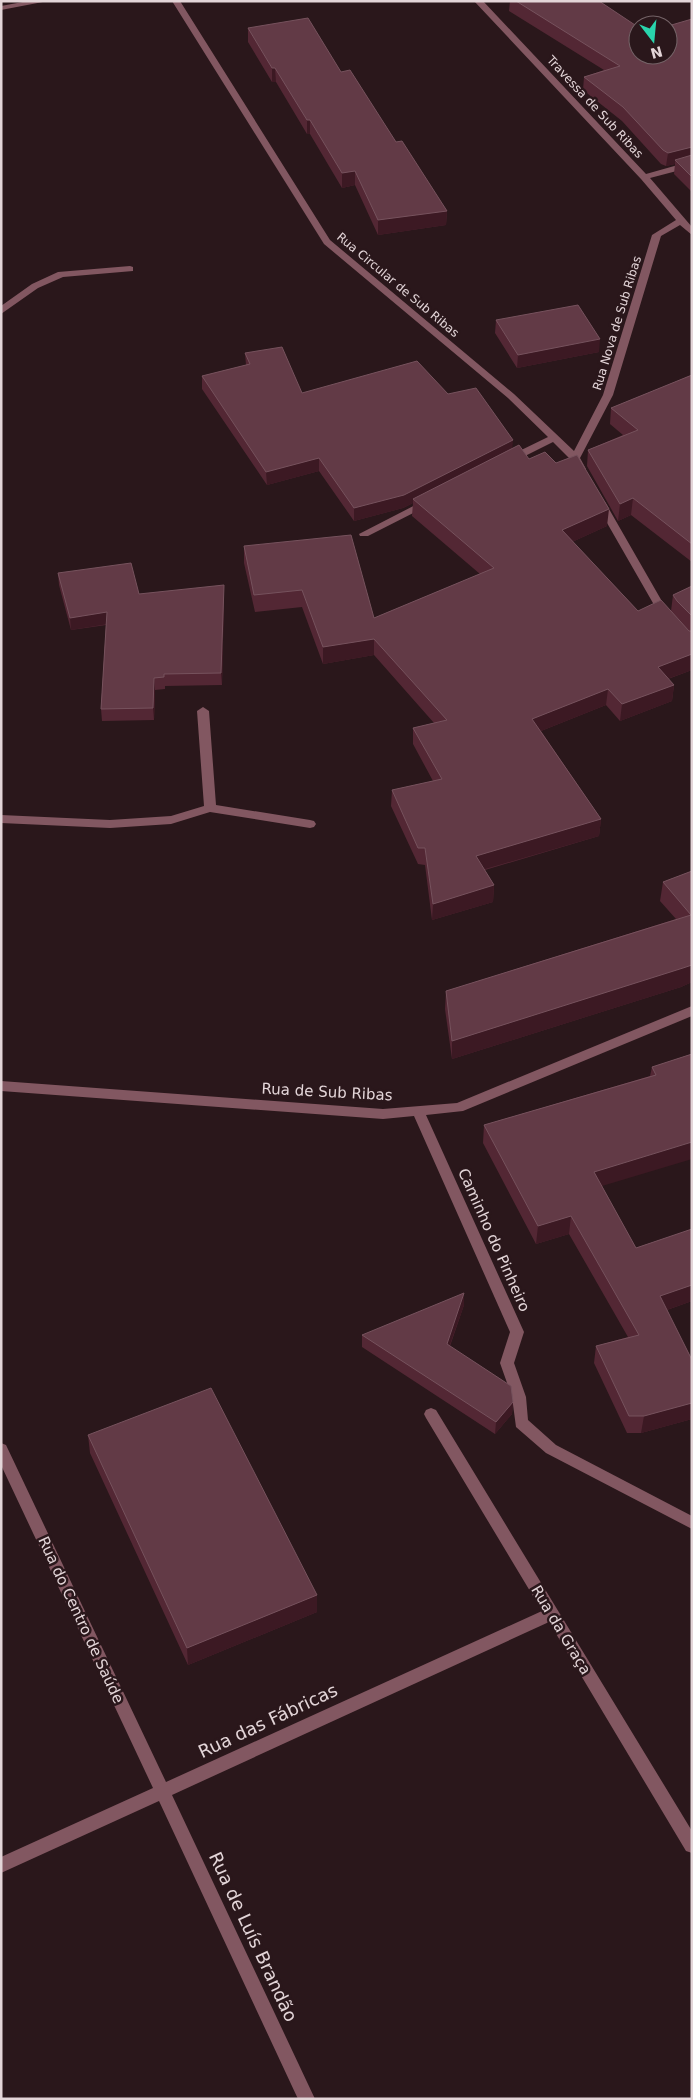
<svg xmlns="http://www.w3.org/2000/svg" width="693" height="2100" font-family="'DejaVu Sans',sans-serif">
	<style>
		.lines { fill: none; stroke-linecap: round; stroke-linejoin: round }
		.minor { fill: #825761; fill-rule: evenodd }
		.wall { fill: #532734 }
		.shaded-wall { fill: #3c1923 }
		.building { fill: #623a46; stroke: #76525d }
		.labels { text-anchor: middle; stroke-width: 5; stroke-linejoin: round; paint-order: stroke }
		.far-street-label { font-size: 12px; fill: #e3d5d8; stroke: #2a171b }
		.street-label { font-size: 15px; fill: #e3d5d8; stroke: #2a171b }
		.near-street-label { font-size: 18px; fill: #e3d5d8; stroke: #2a171b }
	</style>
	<rect width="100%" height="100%" fill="#2a171b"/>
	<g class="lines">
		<path class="minor" d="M28,1H48L1,10V6Z
			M172,1H180L330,240L514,394L574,451L603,395L652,235L676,220L641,179L474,1H483L646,174L692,161V167L650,178L692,227V235L680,225L661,236L613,395L580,458L586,469L585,471H577L571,460L553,442L513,462H505V458L548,437L508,398L324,244Z
			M130,266L133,267V271L63,277L38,288L1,314V306L32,284L58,272Z
			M427,499L431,500V504L368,536H360L359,534Z
			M600,499L605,502L671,617L670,619H662L661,617L595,502Z
			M203,707L209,711L216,805L310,820L314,821L316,824L314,827L310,828L210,812L171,824L110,828L1,823V815L110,820L171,816L204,806L197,711Z
			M692,1006V1016L463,1111L426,1115L524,1332L514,1363L526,1397L528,1420L556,1445L692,1516V1529L546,1453L516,1427L512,1397L500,1363L510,1332L414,1116L383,1119L1,1091V1081L383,1109L457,1103Z
			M431,1408L436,1410L692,1831V1853L686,1851L549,1622L172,1795L315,2099H298L159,1801L1,1873V1857L153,1788L1,1465V1443L6,1445L166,1782L542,1611L426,1418L424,1414L426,1410Z"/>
	</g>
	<path class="wall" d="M510,1H599L638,55L692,19V192L674,174L675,164L666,166L661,164L622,121L583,90L584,77L604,70L509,11Z
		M248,28L341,72L396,142L447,211L446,225L378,235L355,185L342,188L310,134H307L276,82H272L248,42Z
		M496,320L599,352L517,368L495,333Z
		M245,353L302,393L448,394L512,449L529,459L607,526L572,542L638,611H671L673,595L692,586V670L668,679L674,685L672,701L620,721L606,705L541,731L601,819L599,836L485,870L494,885L493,902L432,920L425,865L418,864L391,806L392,790L433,781L413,744V728L434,723L374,655L323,664L302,607L255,612L244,563V546L374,618L480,574L412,516L413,503L403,508L354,521L319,471L267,485L202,389V376L246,365Z
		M692,375V562L631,515L618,521L587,466L588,450L623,435L610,424L611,408Z
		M58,573L139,594L224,597L222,685L165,686V689L155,690L154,720L102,721L101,709L106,625L71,630L59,585Z
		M692,871V982L681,987L452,1059L445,1009L446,991L676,919L660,901L663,882Z
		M692,1054L602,1186L636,1248L692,1229V1301L667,1310L692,1360V1419L641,1433H627L594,1363L596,1346L628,1337L569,1234L536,1244L483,1143L484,1125L650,1076L652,1067Z
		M464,1305L450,1346L513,1402L512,1414L495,1434L362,1347V1335Z
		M88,1435L317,1595V1612L188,1665L90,1453Z"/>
	<path class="shaded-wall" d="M272,68H275L276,82H272Z
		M307,120H310V134H307Z
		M692,147V160H675V164L666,166L668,153Z
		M355,171V185L342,188V173Z
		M447,211L446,225L378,235V220Z
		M600,339L599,352L517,368L518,355Z
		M513,440L512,453L413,499V503L403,508L354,521V508Z
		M319,458V471L267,485L266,472Z
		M633,498L631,515L618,521L620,504Z
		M609,509L607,526L561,547L562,530Z
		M224,585V597L222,685L221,673Z
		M107,612L108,624L71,630L70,618Z
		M374,639V655L323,664V647Z
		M692,654V670L656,683L658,667Z
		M154,678L155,690L154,720L153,708Z
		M674,685L672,701L620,721L622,704Z
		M608,689L606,705L531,735L532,719Z
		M601,819L599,836L475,872L476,856Z
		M494,885L493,902L432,920L433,904Z
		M692,965V982L681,987L452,1059V1041Z
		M692,1142V1159L592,1189L594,1172Z
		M571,1216L569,1234L536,1244L538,1226Z
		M692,1285V1301L658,1313L660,1296Z
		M464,1293V1305L446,1356L447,1344Z
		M513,1402L512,1414L495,1434L496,1422Z
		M692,1403V1419L641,1433L644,1416Z
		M317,1595V1612L188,1665L187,1648Z"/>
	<path class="building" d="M516,1H599L638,27V55H668V26L692,19V147L668,153L663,150L623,107L584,77L620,66Z
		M308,18L341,72L350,70L396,142L402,141L447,211L378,220L355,171L342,173L310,120H307L275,68H272L248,28Z
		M692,155V177L675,160Z
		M578,305L600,339L518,355L496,320Z
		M282,347L302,393L417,361L448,394L476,388L513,440L404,495L354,508L319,458L266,472L202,376L250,364L245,353Z
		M692,375V544L633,498L620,504L588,450L638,430L611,408Z
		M519,445L529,459L545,452L556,463L577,455L609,509L562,530L638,611L661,600L689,631H692V654L658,667L674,685L622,704L608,689L532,719L601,819L476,856L494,885L433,904L425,848H418L392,790L442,779L413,728L447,720L374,639L323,647L302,590L254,595L244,546L351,535L374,618L494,568L413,499Z
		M131,563L139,594L224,585L221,673L164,674V677L154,678L153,708L101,709L107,612L70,618L58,573Z
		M692,586V616L677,601L673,595Z
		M692,871V965L683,968L452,1041L446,991L691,915L663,882Z
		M692,1054V1142L594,1172L636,1248L692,1229V1285L660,1296L692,1360V1403L644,1416H629L596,1346L639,1335L571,1216L538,1226L484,1125L656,1075L652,1067Z
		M464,1293L447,1344L511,1386L513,1402L496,1422L362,1335Z
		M211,1388L317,1595L187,1648L88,1435Z"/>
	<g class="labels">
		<g class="far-street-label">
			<text transform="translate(595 107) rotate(47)" y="4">Travessa de Sub Ribas</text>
			<text transform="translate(398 285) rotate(40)" y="4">Rua Circular de Sub Ribas</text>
			<text transform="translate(617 323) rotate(-73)" y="4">Rua Nova de Sub Ribas</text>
		</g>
		<g class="street-label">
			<text transform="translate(327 1092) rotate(3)" y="5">Rua de Sub Ribas</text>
			<text transform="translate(494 1240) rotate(66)" y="5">Caminho do Pinheiro</text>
			<text transform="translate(81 1620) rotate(65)" y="5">Rua do Centro de Saúde</text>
			<text transform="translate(561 1630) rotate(59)" y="5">Rua da Graça</text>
		</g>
		<g class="near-street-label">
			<text transform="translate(268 1721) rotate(-25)" y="6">Rua das Fábricas</text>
			<text transform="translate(253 1937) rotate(65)" y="6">Rua de Luís Brandão</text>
		</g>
	</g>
	<rect width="693" height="2100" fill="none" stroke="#e3d5d8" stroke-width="5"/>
	<g transform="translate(653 40) rotate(164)"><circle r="24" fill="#2a171b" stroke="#746367"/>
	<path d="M0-4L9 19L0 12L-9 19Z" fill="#29d5ad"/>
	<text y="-8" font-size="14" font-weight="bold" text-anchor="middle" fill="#e3d5d8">N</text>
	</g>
</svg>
